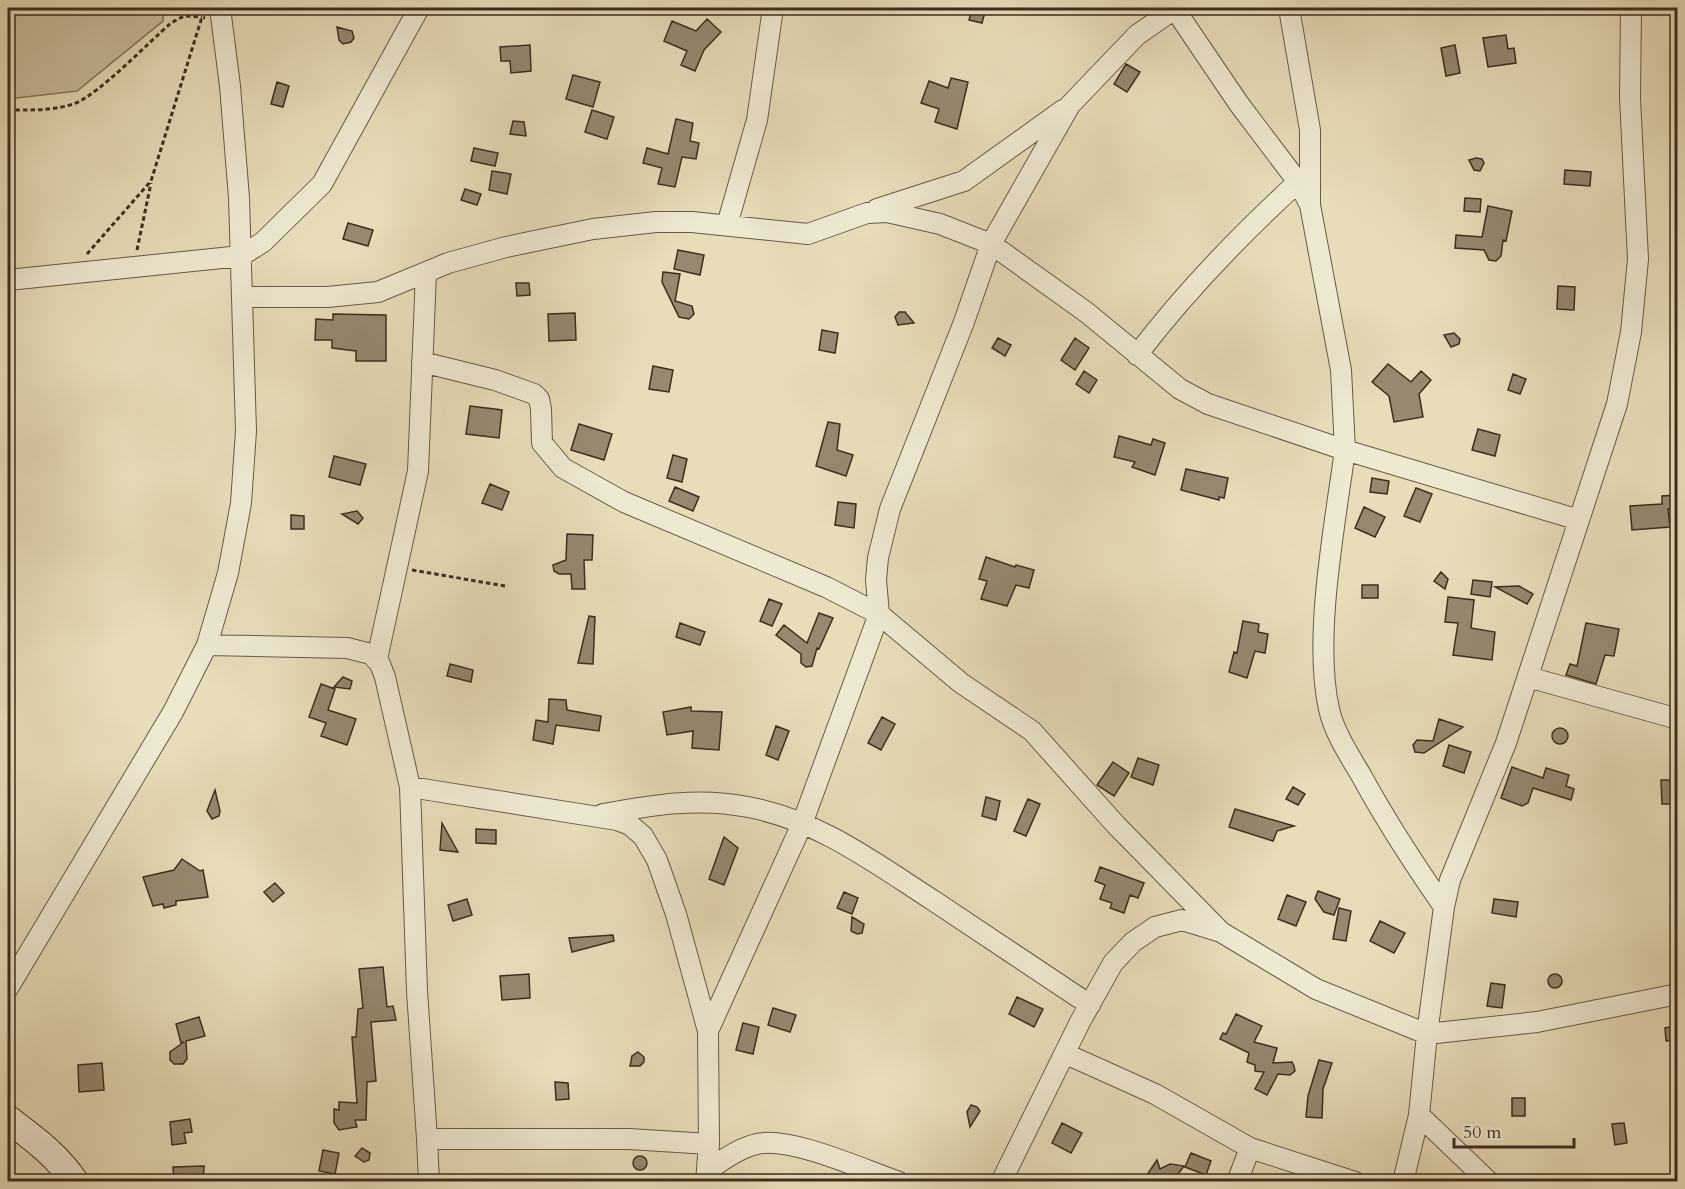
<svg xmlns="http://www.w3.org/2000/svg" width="1685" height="1189" font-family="Cardo,serif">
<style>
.green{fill:#cabf9f;stroke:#84765e;stroke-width:1.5}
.building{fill:#95896f;stroke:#3d2e1e;stroke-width:1.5}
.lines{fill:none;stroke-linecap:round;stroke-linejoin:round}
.street-casing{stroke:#685a45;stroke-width:22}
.secondary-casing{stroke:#3d2e1e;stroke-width:29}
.path{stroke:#3d2e1e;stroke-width:3;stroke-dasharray:4.5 3;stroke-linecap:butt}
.street{stroke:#efe9d2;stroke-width:20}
.secondary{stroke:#efe9d2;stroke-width:27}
</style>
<rect width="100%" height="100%" fill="#e7ddb9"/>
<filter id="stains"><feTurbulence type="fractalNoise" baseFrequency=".00333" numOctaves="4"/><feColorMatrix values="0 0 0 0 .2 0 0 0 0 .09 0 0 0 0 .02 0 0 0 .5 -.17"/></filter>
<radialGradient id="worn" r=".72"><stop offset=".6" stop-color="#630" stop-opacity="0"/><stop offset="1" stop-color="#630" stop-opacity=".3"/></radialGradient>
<path class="green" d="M8,8H164L163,21L77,91L8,99Z"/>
<path class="building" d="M972,8H986L982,23L969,20Z
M707,19L721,32L704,50L695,71L681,65L687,51L664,41L672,21L696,31Z
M337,27L352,31L354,38L351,42L343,44L339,40Z
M1506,35L1508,49L1514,48L1516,63L1488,67L1483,38Z
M530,45L531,71L511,73L510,61H501L500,47Z
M1455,45L1460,73L1446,76L1441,48Z
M1126,64L1140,72L1127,92L1114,84Z
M573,75L600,82L593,107L566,99Z
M951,78L968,82L957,129L935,122L939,109L921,103L929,81L948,88Z
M277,82L289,86L283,107L271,104Z
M592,110L614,117L607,139L585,132Z
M676,119L693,123L690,141L699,143L696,159L682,157L675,187L658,184L662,168L643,163L647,148L668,154Z
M513,121L524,122L526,136L510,134Z
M474,148L498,153L495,166L471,161Z
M1476,158L1482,159L1484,163L1480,171L1474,170L1469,160Z
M1565,170L1591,172L1590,186L1564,184Z
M492,171L511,174L507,194L489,190Z
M465,189L481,194L477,205L461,200Z
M1465,198L1481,199L1480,212L1464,211Z
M1488,206L1512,211L1506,241L1503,240L1501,256L1496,261L1489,260L1484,250L1455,248L1456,235L1482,237Z
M348,223L373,230L368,246L343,239Z
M678,250L704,255L700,275L674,269Z
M663,272L680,274L675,301L692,306L694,314L689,319L679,317L662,282Z
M516,283H529L530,295L517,296Z
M1558,286L1575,287L1574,310L1557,309Z
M899,312H905L914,323L898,325L895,317Z
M575,313L576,340L549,341L548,314Z
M333,314L386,315V361H356V351L332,348V340H315L316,319L333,320Z
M822,330L838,333L835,353L819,350Z
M1454,333L1460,339L1459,344L1451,347L1444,335Z
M998,338L1011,345L1005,356L992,348Z
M1075,338L1089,348L1075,370L1061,360Z
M1388,364L1411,382L1421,371L1431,380L1419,394L1423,417L1394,422L1389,396L1372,382Z
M653,366L673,370L669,392L649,389Z
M1084,371L1097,380L1089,393L1076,384Z
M1513,374L1526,379L1520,394L1508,390Z
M470,406L502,410L499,438L466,434Z
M828,422L840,424L837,450L853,455L846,476L816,466Z
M579,424L612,434L604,460L571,450Z
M1478,429L1500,435L1495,456L1472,450Z
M1119,436L1151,445L1153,439L1165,443L1155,475L1132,467L1135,462L1114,457Z
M673,455L687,459L682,482L667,478Z
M334,456L366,464L360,485L329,477Z
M1186,469L1228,478L1224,498L1219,497V500L1181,490Z
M1372,478L1389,481L1387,494L1370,492Z
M490,484L509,492L502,510L482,503Z
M675,487L699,497L693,511L669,501Z
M1416,488L1432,494L1420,522L1404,516Z
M1677,495V508L1668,509L1670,527L1632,530L1630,506L1662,504V496Z
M838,502L856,504L854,528L835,525Z
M1364,507L1385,517L1375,537L1355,528Z
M357,511L363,518L358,524L342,514Z
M291,515L304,516V529H291Z
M567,534L593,535L592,560H584L585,589H572L571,574H559L554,571L553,565L566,560Z
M986,557L1015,567L1016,565L1034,570L1029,588L1016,585L1007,606L981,599L987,581L979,579Z
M1441,572L1448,579L1445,589L1434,581Z
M1473,580L1492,582L1490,597L1471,594Z
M1362,585H1378V598H1362Z
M1519,586L1533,594L1527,604L1495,587Z
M1448,597L1474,600L1471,628L1495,632L1492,660L1453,655L1458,623L1445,622Z
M769,599L782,604L772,626L760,621Z
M819,613L833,618L819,649L817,648L812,666L806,667L801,663V654L776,635L784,625L807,643Z
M589,616L595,617L593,664L578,663Z
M1243,621L1259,624L1258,632L1268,634L1265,653L1255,651L1247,678L1229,672L1234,652L1237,653Z
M680,623L705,632L700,645L676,637Z
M1586,623L1619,629L1614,656L1605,655L1596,684L1566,675L1570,664L1577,666Z
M450,664L473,670L471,682L447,676Z
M343,677L352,681L350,689L334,687Z
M321,684L335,689L328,710L356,719L347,745L321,736L326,723L309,717Z
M549,699L566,700L567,710L601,716L599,731L556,725L553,744L533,740L536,720L548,722Z
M691,707V711L722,712L719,750L692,748L693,731L667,735L663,712Z
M882,717L895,724L881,750L868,743Z
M1439,719L1463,727L1424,753L1415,752L1413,745L1417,740L1433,741Z
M776,726L789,731L778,760L766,755Z
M1552 736a8 8 0 1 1 16 0a8 8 0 1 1-16 0Z
M1449,745L1471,752L1464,773L1443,766Z
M1138,758L1159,765L1153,785L1131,777Z
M1113,762L1129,773L1114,796L1097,785Z
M1512,767L1543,778L1546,768L1569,775L1566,786L1574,789L1571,800L1533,788L1528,803L1522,806L1501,798Z
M1661,780H1677V804H1662Z
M1293,787L1305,794L1298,805L1286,799Z
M215,790L220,811L219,816L212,819L207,811Z
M986,797L1000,801L996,820L982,816Z
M1028,799L1040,804L1026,836L1014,831Z
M1235,809L1294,826L1277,831L1273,841L1229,827Z
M442,823L458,852L440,850Z
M476,829L496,830V844L476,843Z
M724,837L738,848L724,885L709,879Z
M182,859L200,871L203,870L208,897L176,901V905L164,908L163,904L153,906L143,877L174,870Z
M1100,867L1144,883L1138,898L1130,895L1124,913L1110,908L1112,903L1100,899L1105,885L1095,881Z
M275,883L284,893L273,902L264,892Z
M1318,891L1340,899L1334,915L1324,912L1315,899Z
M844,892L858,898L852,914L837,908Z
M1287,895L1306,902L1296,926L1278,919Z
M467,899L472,915L453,921L448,905Z
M1494,899L1518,902L1516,917L1492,913Z
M1339,908L1351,911L1346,941L1333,939Z
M852,917L864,924L862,933L857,934L851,931Z
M1380,921L1405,933L1394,953L1370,941Z
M613,935L614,941L572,952L569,938Z
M383,967L387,1007L393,1006L396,1020L371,1022L376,1081L367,1082L366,1120H355L357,1127L339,1130L334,1123V1109L339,1110V1102L357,1103L352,1037H356L358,1009L363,1008L359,969Z
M1548 981a7 7 0 1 1 14 0a7 7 0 1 1-14 0Z
M529,974L530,998L502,1000L500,976Z
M1491,983L1505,985L1502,1008L1487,1006Z
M1017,997L1043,1009L1034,1027L1009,1014Z
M773,1008L796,1015L790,1032L768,1025Z
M1236,1014L1262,1026L1254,1042L1277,1048L1273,1063L1292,1062L1294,1066L1295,1071L1290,1075L1278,1074L1267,1095L1255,1089L1264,1072L1255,1071V1065L1247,1062L1249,1053L1220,1039L1223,1033L1226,1034Z
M199,1017L205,1036L186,1041L187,1059L183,1064H174L170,1060V1052L184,1042L181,1043L176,1024Z
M743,1023L759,1027L753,1054L736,1050Z
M1677,1026V1040L1666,1041L1665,1028Z
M638,1052L644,1057V1062L640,1066H630L632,1056Z
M1319,1060L1332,1063L1323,1089L1322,1118L1306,1117L1308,1096Z
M102,1063L104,1090L79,1092L78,1065Z
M555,1082L568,1083L569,1099L556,1100Z
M1512,1098H1525V1116H1512Z
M971,1105L977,1107L980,1111L970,1127L967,1112Z
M190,1119L192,1132L184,1133L186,1143L172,1145L170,1122Z
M1062,1123L1082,1133L1071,1153L1052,1143Z
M1624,1123L1627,1143L1615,1145L1612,1124Z
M362,1148L370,1153L369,1160L364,1162L355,1156Z
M323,1150L339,1153L335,1174L319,1171Z
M1191,1153L1211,1161L1206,1175L1185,1167Z
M633 1163a7 7 0 1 1 14 0a7 7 0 1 1-14 0Z
M1157,1160L1160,1169L1170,1164L1184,1166L1172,1182H1133L1147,1175Z
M204,1166L203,1180L174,1182L173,1167Z"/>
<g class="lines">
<g class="street-casing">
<path id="street" d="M1174,8L1239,104L1298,182L1310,205L1341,370L1345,450L1579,520
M1289,8L1310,130V203
M877,209L964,181L1063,110
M727,225L757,120L773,8
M8,280L241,256L263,242L322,184L419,8
M243,297H327L378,292L448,263L506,247L593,229L656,222H692L808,234L867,213L887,212L940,224L991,244L1070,105L1137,35L1176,8
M1137,355C1185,292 1239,236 1298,182
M422,362L495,380L534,394L539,399L541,409L542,443L563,468L624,502L826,587L879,614L961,683L1032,731L1116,825L1221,932
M207,645L347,648L371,654L380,664L385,677L410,787L617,820L630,825L643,836L657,860L676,914L708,1031L709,1144L706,1182
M377,659L418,471L426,273
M1528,677L1678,719
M410,787L417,991L427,1139H629L709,1144
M603,814C653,805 698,797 748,807C818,820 875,863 934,901C986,936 1038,970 1090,1005
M8,988L173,712L207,645L228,573L241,503L246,431L239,198L230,86L220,8
M708,1031L802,824L879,614L876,580L878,558L890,509L964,322L991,244L1086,312L1180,389L1208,404L1345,450C1335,524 1313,638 1329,709C1334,732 1349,755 1361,775C1386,821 1414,864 1444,907
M1066,1054L1155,1094L1250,1148L1355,1182
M1419,1115L1489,1182
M427,1139L429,1182
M708,1170C723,1160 739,1148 757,1144C790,1136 864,1170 899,1182
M1001,1182L1080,1022L1113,963L1133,942L1155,927L1182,920L1221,932L1316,989L1427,1034L1537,1022L1678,994
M1237,1182L1250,1148
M1403,1182L1419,1115L1427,1034L1444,907L1450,880L1506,743L1617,404L1631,332L1638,259L1630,98L1631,8"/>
</g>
<g class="secondary-casing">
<path id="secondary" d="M8,1119C33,1138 57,1155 75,1182"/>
</g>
<path class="path" d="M8,110C30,110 55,111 76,103C101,92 148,43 171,23L184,16L202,17
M137,250L151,183
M87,254L151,181L202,17L205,18
M412,570L505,586"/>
<use href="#street" class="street"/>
<use href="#secondary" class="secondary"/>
</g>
<rect width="1685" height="1189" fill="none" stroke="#e7ddb9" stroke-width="30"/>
<rect x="9" y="9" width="1667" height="1171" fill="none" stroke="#3d2e1e" stroke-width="3"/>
<rect x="15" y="15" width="1655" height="1159" fill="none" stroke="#3d2e1e" stroke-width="1.5"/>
<path d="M1454 1138v9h120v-9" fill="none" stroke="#3d2e1e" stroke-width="3"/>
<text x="1463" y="1138" font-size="18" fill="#3d2e1e" stroke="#efe9d2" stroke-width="4.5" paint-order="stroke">50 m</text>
<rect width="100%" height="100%" filter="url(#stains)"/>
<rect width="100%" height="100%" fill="url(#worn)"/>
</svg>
